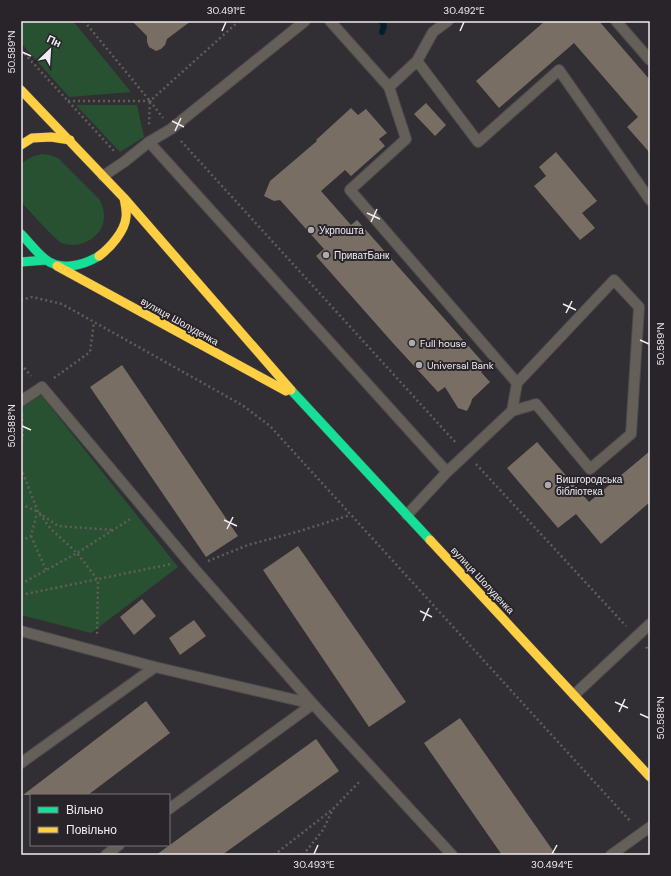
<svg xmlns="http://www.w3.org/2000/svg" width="671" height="876" font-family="'DM Sans',sans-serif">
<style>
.green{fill:#285132}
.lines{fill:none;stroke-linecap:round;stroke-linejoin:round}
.stream{stroke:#042026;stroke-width:6}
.building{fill:#796e63}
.lane-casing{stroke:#4c4a4d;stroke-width:12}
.fast-casing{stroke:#4c4a4d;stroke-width:10}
.slow-casing{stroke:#4c4a4d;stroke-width:10}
.path{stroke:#615e59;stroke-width:2.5;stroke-dasharray:2 3;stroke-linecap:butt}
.lane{stroke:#645f58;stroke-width:10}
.fast{stroke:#16e098;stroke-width:9}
.slow{stroke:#ffcf43;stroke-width:9}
.ticks{fill:none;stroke:#f0edf2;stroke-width:1.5}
.poi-dot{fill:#adaaaf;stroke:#28242a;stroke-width:1.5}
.labels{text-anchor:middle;stroke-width:4;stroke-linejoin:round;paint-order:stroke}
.poi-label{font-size:10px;fill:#f0edf2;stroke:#28242a;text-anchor:start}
.street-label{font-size:10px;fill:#f0edf2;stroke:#28242a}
.neatline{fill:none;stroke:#f0edf2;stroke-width:1.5}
.ticks-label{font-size:10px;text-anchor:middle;fill:#f0edf2}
</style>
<rect width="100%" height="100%" fill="#312f33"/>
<path class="green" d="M21,21H73L131,92L69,97L21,43Z
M76,105H137L144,137L120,152Z
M42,154L50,155L58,158L100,200C102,206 105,212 104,218C103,237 80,250 62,243C56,241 28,209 21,202V165C27,158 33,156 42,154Z
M41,395L178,567L91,633L21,615V408Z"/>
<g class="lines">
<path class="stream" d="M381,21L384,26L382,32"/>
</g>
<path class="building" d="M132,21H191L167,39L165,45L161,49L156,51L149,47L147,42V36Z
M545,21H599L650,80V153L627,127L638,117L574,43L499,108L476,81Z
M426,103L446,125L435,136L414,114Z
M351,108L358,115L366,109L387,133L379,139L385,146L351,176L345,170L321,191L351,225L357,220L487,367L481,372L490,382L472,399L471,403L467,411L458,408L445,387L438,392L392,342L316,256L324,249L280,200L274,201L264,196L270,181L317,141L316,140Z
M556,152L597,201L582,213L595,228L580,240L534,186L546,176L539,167Z
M122,365L238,536L206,557L90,387Z
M537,442L589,502L650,451V502L601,544L576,514L558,528L507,468Z
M298,546L406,702L369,727L263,570Z
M142,599L156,616L134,635L120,617Z
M194,620L206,636L180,655L169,638Z
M146,701L170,733L88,795H23Z
M460,718L556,855H502L424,743Z
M316,739L339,771L222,855H156Z"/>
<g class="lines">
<g class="lane-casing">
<path id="lane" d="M330,21L389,87L417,61
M448,21L433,32L417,61L478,142L559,70L650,200
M616,21L650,60
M389,87L406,139L350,190L517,383L512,411
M149,142L447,472
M103,176L124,162L149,142L171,129L305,21
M21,401L42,387L193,567L313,704L452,855
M407,515L447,472L512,411L536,404L590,469L631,434L639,307L614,280L517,383
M21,631L155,667L313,704L169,809
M574,695L650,624
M21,763L155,667
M106,855L119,845
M611,855L650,827"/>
</g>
<g class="fast-casing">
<path id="fast" d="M21,234C29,242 36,252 45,259C61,272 84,265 99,256
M21,262L46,260
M291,390L430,540"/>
</g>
<g class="slow-casing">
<path id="slow" d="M21,90L124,198C125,204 127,211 126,217C125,231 110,248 99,256
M21,145L32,138L51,137L70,140
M124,198L291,390
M57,266L286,391
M430,540L650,777"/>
</g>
<path class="path" d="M84,21L150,101L149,125
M21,50L115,152
M68,101H150L239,21
M150,101L163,118
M181,141L456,443
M21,300L32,297L62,304L242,405L270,426L631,822
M21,364L31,376
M54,378L90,352L94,322
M21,446L23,435L22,414
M476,464L626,626
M21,468L38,512L51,529L77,553L98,580L97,637
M21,504L38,512L58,526L112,530
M31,536L46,570
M21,541L31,536L37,513
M208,561L248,545L300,531L350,515
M21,584L77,553L132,518
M21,595L171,564
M646,647L650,652
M274,855L333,809L361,780
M303,855L323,830L333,809"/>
<use href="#lane" class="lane"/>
<use href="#fast" class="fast"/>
<use href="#slow" class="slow"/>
</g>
<path class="ticks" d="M222,31L226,22M460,31L464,22M22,52L31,56M172,121L184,127M175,131L181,118M367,213L380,219M371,222L377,209M563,304L576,310M566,313L572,301M640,340L649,344M22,426L31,430M224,520L237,526M227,529L233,517M420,611L432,617M423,621L429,608M615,702L628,708M619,712L625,699M640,714L649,718M314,854L318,845M552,854L557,845"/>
<g class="poi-dot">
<circle cx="311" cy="230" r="4"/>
<circle cx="326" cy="255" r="4"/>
<circle cx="412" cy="343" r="4"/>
<circle cx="419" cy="365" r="4"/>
<circle cx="548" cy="485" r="4"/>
</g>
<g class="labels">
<g class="poi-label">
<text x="319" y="234">Укрпошта</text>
<text x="334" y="259">ПриватБанк</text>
<text x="420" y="347">Full house</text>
<text x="427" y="369">Universal Bank</text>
<text x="556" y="483">Вишгородська<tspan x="556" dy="12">бібліотека</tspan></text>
</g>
<g class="street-label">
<text transform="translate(180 321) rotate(29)" y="4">вулиця Шолуденка</text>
<text transform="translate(483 580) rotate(47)" y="4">вулиця Шолуденка</text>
</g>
</g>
<rect width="671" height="876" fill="none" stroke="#28242a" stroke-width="44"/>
<rect x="30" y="794" width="140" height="52" fill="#28242a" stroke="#78747a"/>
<rect x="38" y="807" width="20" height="6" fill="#16e098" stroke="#78747a"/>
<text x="66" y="814" font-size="12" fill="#f0edf2">Вільно</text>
<rect x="38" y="827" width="20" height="6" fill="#ffcf43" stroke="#78747a"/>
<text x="66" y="834" font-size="12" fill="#f0edf2">Повільно</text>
<g transform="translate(50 50) rotate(25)" stroke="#28242a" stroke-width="3" paint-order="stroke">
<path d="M0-3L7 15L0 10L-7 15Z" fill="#f0edf2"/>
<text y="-6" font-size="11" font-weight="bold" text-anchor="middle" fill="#f0edf2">Пн</text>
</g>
<rect x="22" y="22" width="627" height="832" class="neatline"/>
<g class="ticks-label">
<text x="226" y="14">30.491°E</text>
<text x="464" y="14">30.492°E</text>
<text transform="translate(11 52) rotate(-90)" y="4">50.589°N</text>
<text transform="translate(660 344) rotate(-90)" y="4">50.589°N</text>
<text transform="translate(11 426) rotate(-90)" y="4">50.588°N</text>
<text transform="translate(660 718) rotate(-90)" y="4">50.588°N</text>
<text x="314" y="868">30.493°E</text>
<text x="552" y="868">30.494°E</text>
</g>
</svg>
